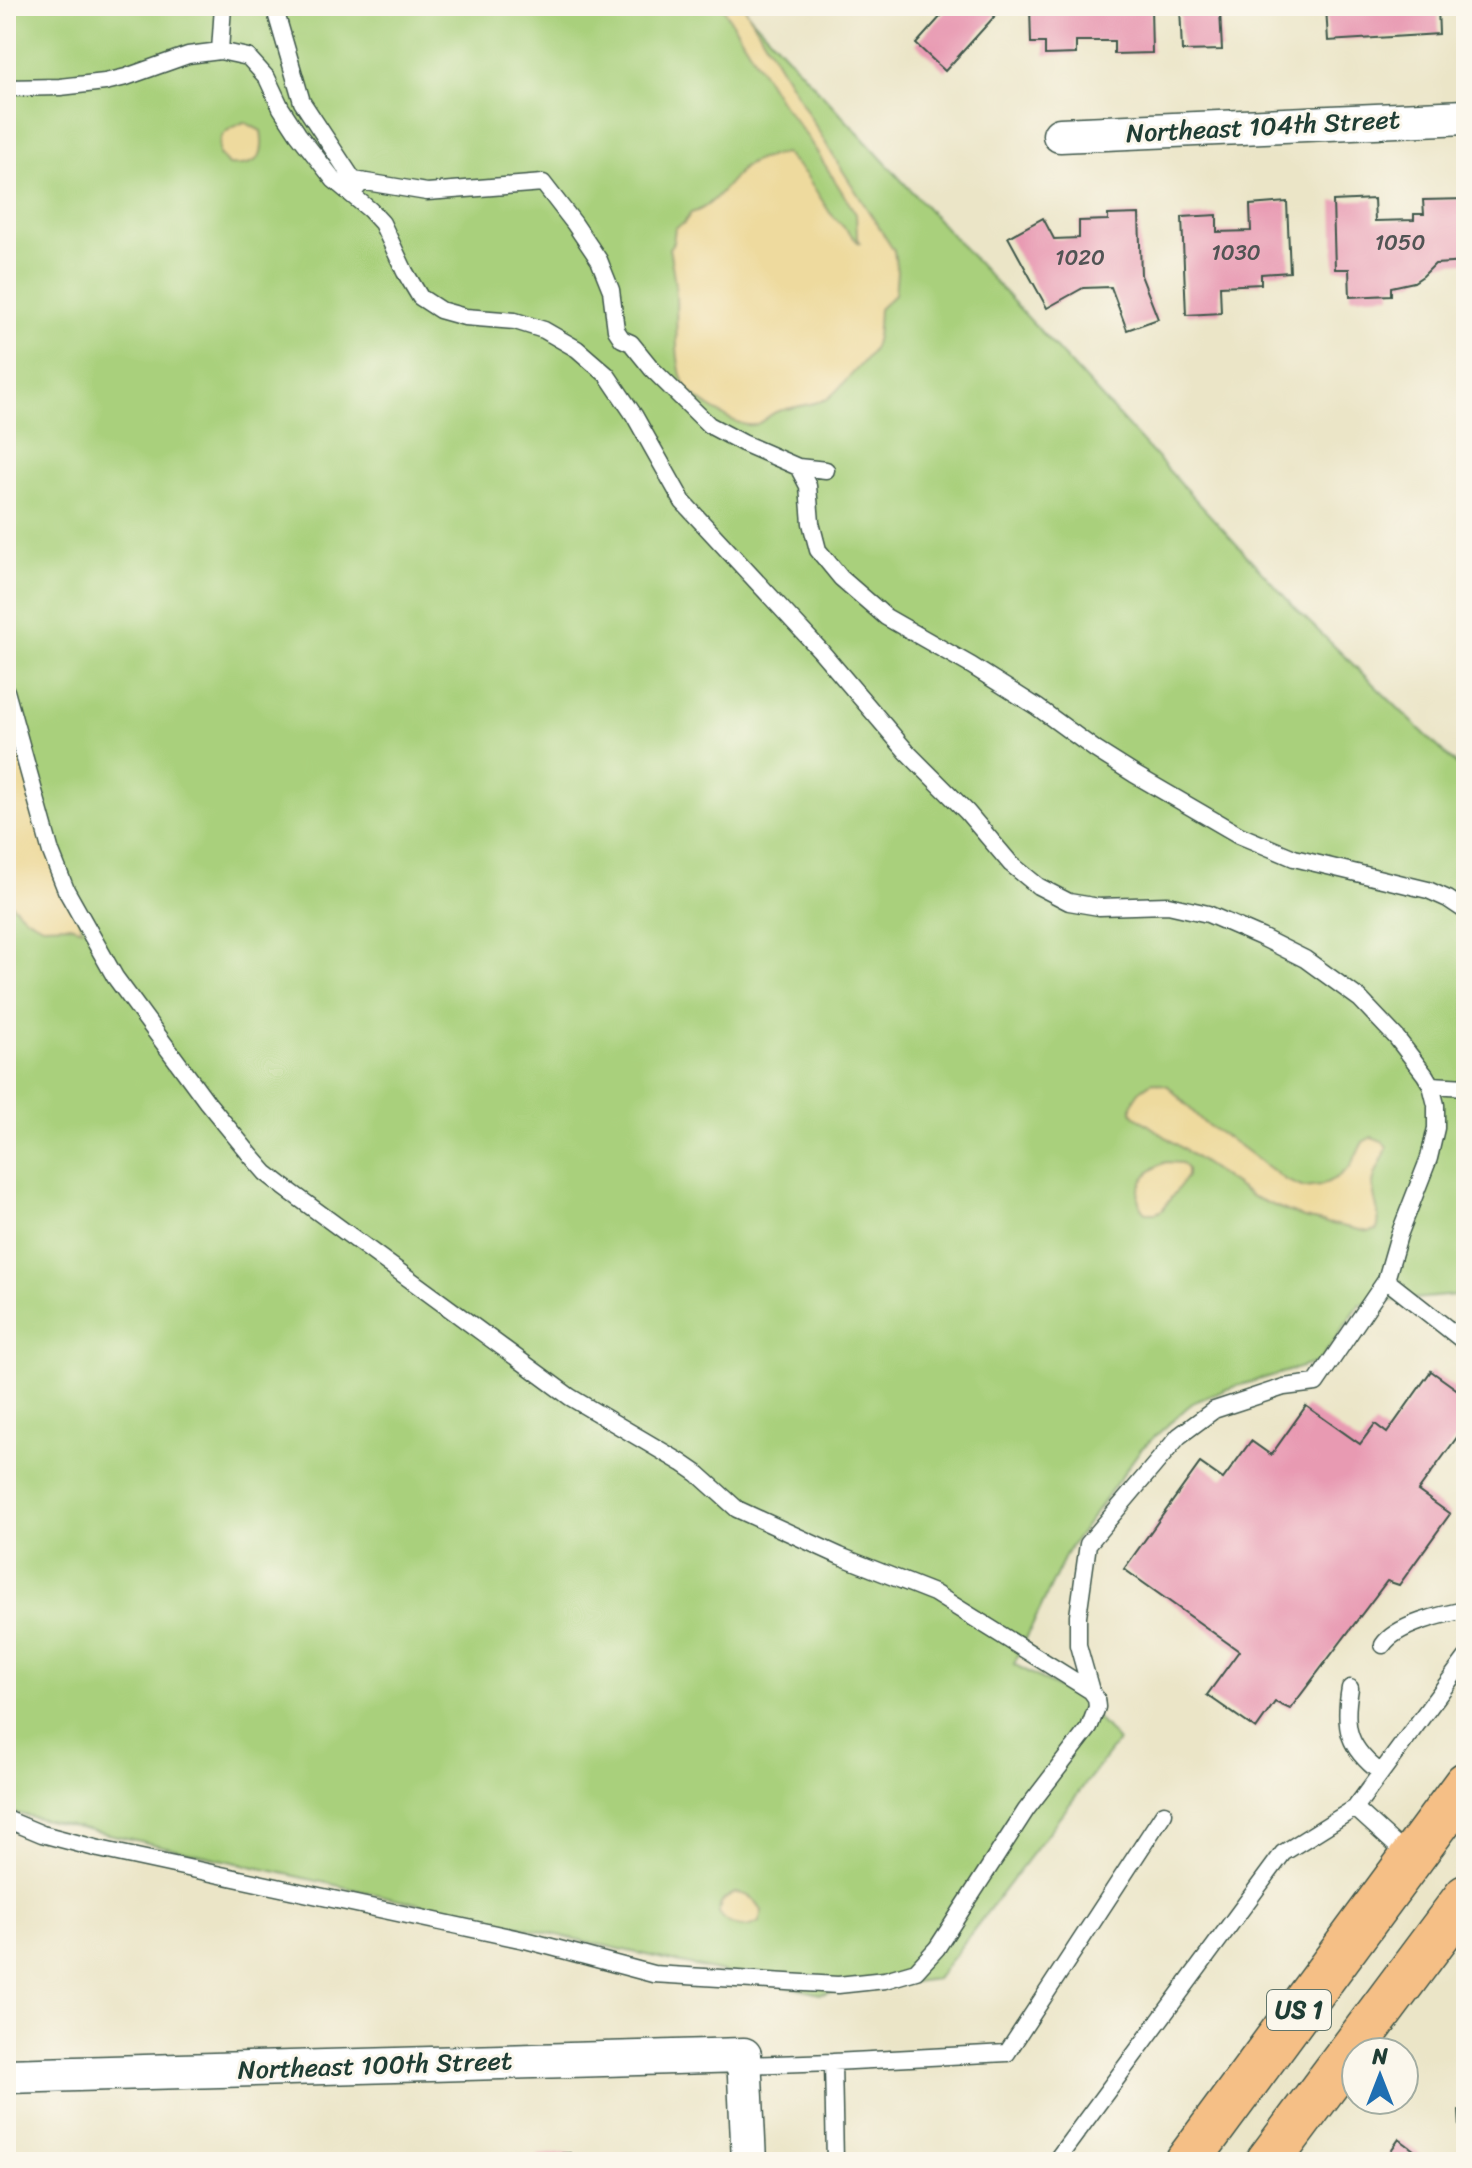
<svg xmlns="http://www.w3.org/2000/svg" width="1472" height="2168" font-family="Sriracha,sans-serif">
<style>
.green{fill:#a9d07b;stroke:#648658;stroke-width:2}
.sand{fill:#eeda9e;stroke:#868c69;stroke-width:2}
.building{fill:#e89ab2}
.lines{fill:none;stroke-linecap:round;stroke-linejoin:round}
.service-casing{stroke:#3e564a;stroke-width:19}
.minor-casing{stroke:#3e564a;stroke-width:37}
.primary-casing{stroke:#3e564a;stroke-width:47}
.service{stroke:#fff;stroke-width:16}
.minor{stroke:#fff;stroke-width:34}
.primary{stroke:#f5bf86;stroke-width:44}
.labels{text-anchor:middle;stroke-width:6;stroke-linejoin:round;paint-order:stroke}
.number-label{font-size:22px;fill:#515454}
.shield{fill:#fbf7ec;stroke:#61756b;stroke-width:2}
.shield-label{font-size:24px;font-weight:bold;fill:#1f3d34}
.street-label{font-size:26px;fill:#1f3d34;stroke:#fbf7ec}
</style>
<rect width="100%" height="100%" fill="#fbf7ec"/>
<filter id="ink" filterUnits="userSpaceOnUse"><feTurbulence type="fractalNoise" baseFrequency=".0125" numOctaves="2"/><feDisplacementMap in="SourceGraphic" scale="16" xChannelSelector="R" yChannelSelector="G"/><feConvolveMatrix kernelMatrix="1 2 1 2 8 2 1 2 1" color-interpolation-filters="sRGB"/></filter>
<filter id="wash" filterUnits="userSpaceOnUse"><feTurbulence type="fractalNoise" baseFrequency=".006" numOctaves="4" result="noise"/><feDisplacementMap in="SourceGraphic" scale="32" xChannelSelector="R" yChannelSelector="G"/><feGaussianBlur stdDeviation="1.8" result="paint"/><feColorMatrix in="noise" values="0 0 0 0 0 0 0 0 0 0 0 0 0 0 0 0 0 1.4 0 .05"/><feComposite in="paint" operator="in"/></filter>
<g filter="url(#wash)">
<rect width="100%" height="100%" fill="#ebe5c7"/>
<path class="green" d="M6,6H741L1299,612L1466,774V1294L1360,1304L1319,1362L1227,1389L1192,1403L1141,1449L1067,1552L1014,1664L1082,1701L1118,1741L936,1979L820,1994L6,1811Z"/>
<path class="sand" d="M722,6H744L834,157L894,251L897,272L895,294L879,309C878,321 879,339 872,351C868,357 833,396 827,399C812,405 795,406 779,411C769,413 763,424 753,425C738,428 694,399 686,387C674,369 677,319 676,296C675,280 672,264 669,248L673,243L675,228L684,223L691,213C711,208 725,187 739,172C749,160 770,156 785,153L806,175L830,213L860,244L857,234L856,214L808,138L780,101Z
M244,122L261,131C266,159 256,167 228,165L219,154C218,131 227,131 244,122Z
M6,705L82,929L70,925L42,926L24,916L6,899Z
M1153,1082L1168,1086L1204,1123L1237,1144L1285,1180L1304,1188L1320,1186L1338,1177L1350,1167L1363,1142L1372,1137L1382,1141L1387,1148C1383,1161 1374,1170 1373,1185C1373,1200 1382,1216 1377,1230L1369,1232L1304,1218L1253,1197L1134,1115L1132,1112C1131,1099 1141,1087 1153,1082Z
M1166,1162L1182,1163L1187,1169V1176L1162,1210L1156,1213H1146C1128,1195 1145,1169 1166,1162Z
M735,1893C748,1894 757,1899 762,1911L759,1922C744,1931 729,1927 719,1913C719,1902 725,1898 735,1893Z"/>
<g id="blocks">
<path class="building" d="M950,6H1004L945,71L916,44Z
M1030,6H1151L1152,53L1114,54V41H1076V54L1045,55V43H1031Z
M1180,6H1252V9L1220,10L1222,50L1182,51Z
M1262,6H1294V13L1262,15Z
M1326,6H1438L1439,34L1328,41Z
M1374,199L1375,221L1414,220V214H1424L1423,200L1466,199V262L1435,264L1423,276L1414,282L1391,287V295L1350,297L1349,269H1335L1333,201Z
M1287,202L1290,272L1261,274V284L1220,286L1221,313L1186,315L1182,217L1217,215V232L1251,231L1250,205Z
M1139,214L1141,275L1158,319L1127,330L1111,287L1083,288L1047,308L1008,237L1043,218L1054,239L1079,238V221L1108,220V215Z
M1431,1371L1466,1396V1425L1418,1491L1450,1514L1399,1585L1387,1581L1290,1709L1275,1702L1256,1729L1207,1695L1239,1651L1124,1569L1200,1463L1223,1479L1251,1441L1271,1455L1306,1406L1360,1444L1375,1424L1387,1433Z
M1466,2110V2159H1462L1459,2111Z
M1399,2139L1430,2162H1383Z
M570,2153L571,2162H538V2155Z"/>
</g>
</g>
<g filter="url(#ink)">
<use href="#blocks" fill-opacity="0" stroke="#3e564a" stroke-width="2"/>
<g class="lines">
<g class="service-casing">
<path id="service" d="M274,6L302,102L358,187
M220,51L223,6
M6,88L60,87L105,82L126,77L188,55L220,51L248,57L267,78L281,108L298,134L334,180L370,210L382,223L405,272L420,297L440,310L465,317L515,321L544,330L577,349L607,375L634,415L683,502L820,650L907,752L967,812L1011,864L1038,886L1069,902L1099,907L1168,905L1208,914L1261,937L1305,959L1360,999L1396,1037L1425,1075L1431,1085L1436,1105V1128L1429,1158L1399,1235L1386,1280L1316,1383L1284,1387L1214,1410L1179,1436L1088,1544L1078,1616V1645L1091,1691L1096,1698L1097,1707L1089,1728L1026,1810L937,1948L916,1971L885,1980L838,1985L653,1974L529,1941L99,1849L42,1834L6,1819
M354,180L427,192L543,183L574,223L599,260L611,290L616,330L622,339L631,343L652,369L709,425L743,443L798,467L826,470
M798,467L808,486L811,523L818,550L841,578L886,617L972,666L1037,707L1096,750L1134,774L1239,835L1294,858L1428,890L1448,899L1466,911
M6,691L51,852L66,890L115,977L207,1102L252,1157L266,1173L284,1187L570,1397L682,1463L698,1474L737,1509L840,1556L934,1593L1091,1691
M1431,1085L1466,1087
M1386,1280L1466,1343
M1383,1645C1396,1625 1443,1614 1466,1610
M1350,1688C1343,1728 1348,1748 1381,1773
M1355,1808L1410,1858
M744,2065L833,2062
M835,2162L833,2062L1007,2053L1164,1813
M1055,2162L1283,1853L1355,1808L1466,1658"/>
</g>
<g class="minor-casing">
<path id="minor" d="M1060,135L1466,117
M6,2076L744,2055L749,2162"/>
</g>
<g class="primary-casing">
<path id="primary" d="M1187,2162L1466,1784
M1268,2162L1466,1897"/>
</g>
<use href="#service" class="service"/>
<use href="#minor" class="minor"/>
<use href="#primary" class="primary"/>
</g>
</g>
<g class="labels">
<g class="number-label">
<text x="1400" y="250">1050</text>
<text x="1236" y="260">1030</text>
<text x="1080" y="265">1020</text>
</g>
<rect class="shield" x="1267" y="1990" width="64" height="40" rx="6"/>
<g class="shield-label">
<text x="1299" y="2018">US 1</text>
</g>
<g class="street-label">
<text transform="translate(1263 126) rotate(-3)" y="9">Northeast 104th Street</text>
<text transform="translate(375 2065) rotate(-2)" y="9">Northeast 100th Street</text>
</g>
</g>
<rect width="1472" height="2168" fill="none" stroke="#fbf7ec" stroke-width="32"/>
<g transform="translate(1380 2076)"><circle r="38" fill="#fbf7ec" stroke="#a3ada2" stroke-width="2"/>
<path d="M0-6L14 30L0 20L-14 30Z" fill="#1f6fb2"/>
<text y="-12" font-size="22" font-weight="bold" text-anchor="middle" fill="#1f3d34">N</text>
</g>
</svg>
